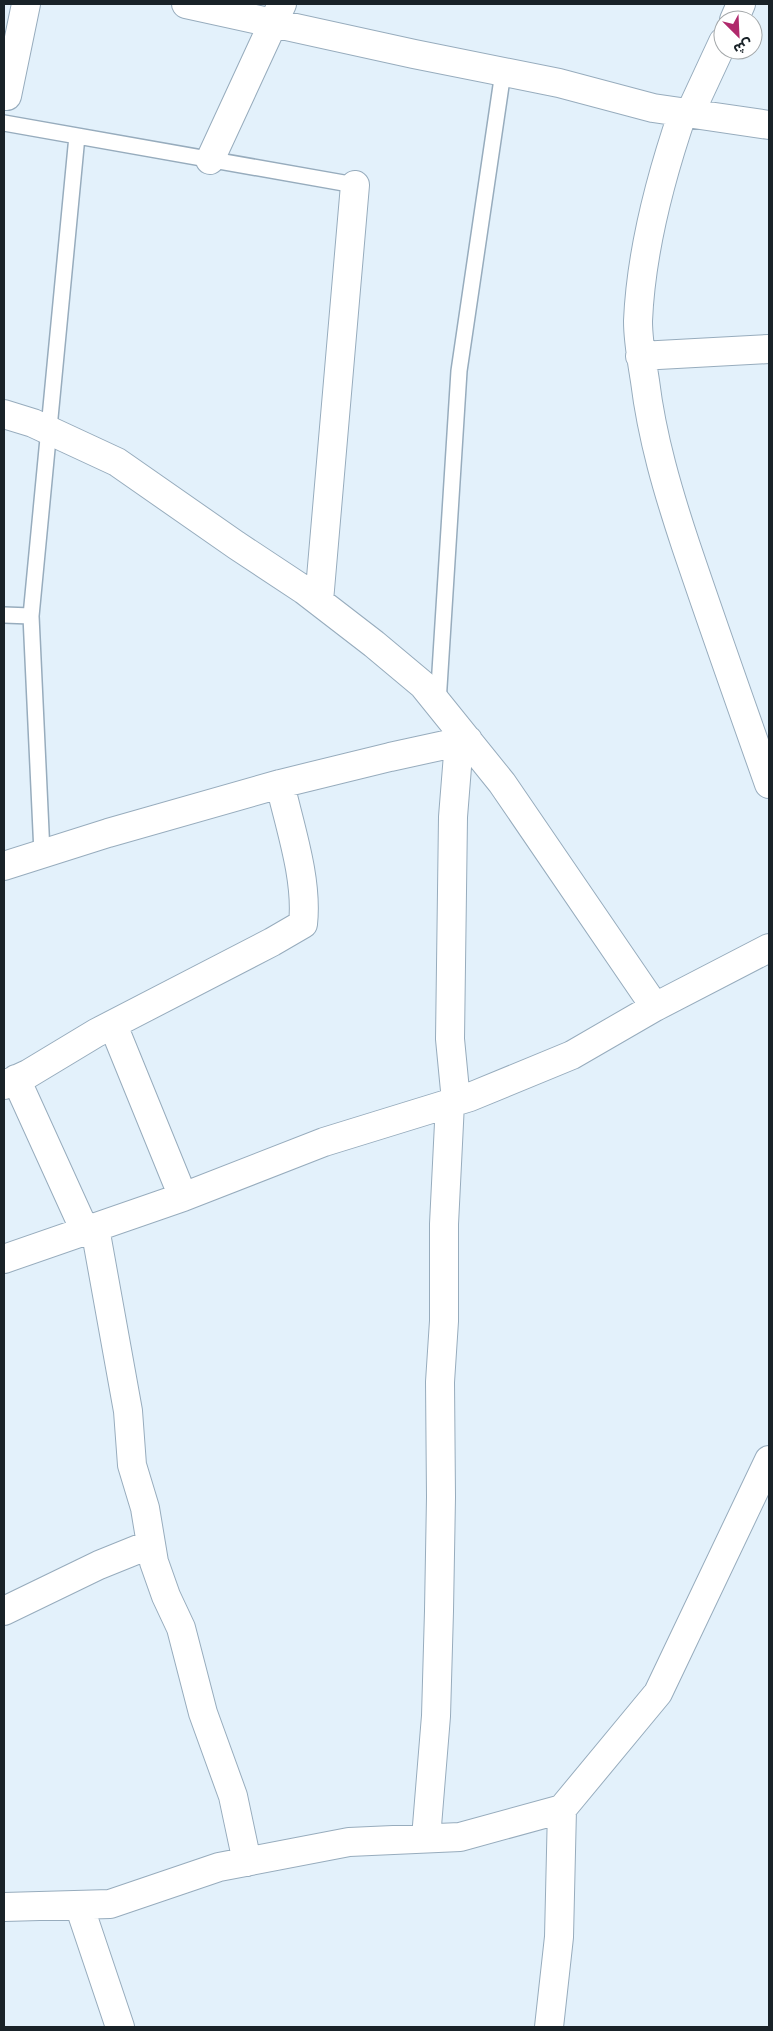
<svg xmlns="http://www.w3.org/2000/svg" width="773" height="2031" font-family="Inter,'Noto Sans Arabic',sans-serif">
<style>
.lines{fill:none;stroke-linecap:round;stroke-linejoin:round}
.lane-casing{stroke:#97acbd;stroke-width:18}
.street-casing{stroke:#97acbd;stroke-width:30}
.lane{stroke:#fff;stroke-width:15}
.street{stroke:#fff;stroke-width:28}
</style>
<rect width="100%" height="100%" fill="#e3f1fb"/>
<g class="lines">
<g class="lane-casing">
<path id="lane" d="M4,123L355,185
M4,615L31,616
M438,703L459,371L503,72
M42,853L31,616L77,136"/>
</g>
<g class="street-casing">
<path id="street" d="M186,4L414,54L559,83L653,108L769,125
M734,20L741,4
M4,96H7L26,4
M683,112C660,179 641,250 638,321C638,342 642,361 645,381C652,438 668,492 686,546C713,626 741,705 769,784
M690,113L723,42
M210,160L282,4
M640,356L769,349
M4,414L33,423L117,462L236,545L304,590L374,644L423,685L502,783L655,1007
M319,601L355,185
M4,866L108,833L280,784L390,757L468,740
M113,1025L183,1197
M16,1079L85,1231
M4,1085L28,1074L96,1033L272,942L303,924C308,880 290,827 280,784
M456,1101L450,1039L453,817L459,742
M95,1228L128,1411L132,1465L145,1508L154,1562L166,1596L181,1628L203,1713L233,1796L247,1862
M4,1259L183,1197L324,1142L470,1097L572,1055L655,1007L769,948
M4,1611L99,1565L151,1544
M426,1838L436,1716L439,1611L441,1497L440,1382L444,1321V1224L450,1103
M79,1905L120,2027
M4,1907L110,1904L219,1867L349,1842L460,1837L562,1809
M549,2027L559,1937L562,1809L658,1693L769,1460"/>
</g>
<use href="#lane" class="lane"/>
<use href="#street" class="street"/>
</g>
<rect width="773" height="2031" fill="none" stroke="#192228" stroke-width="10"/>
<g transform="translate(738 35) rotate(156)"><circle r="24" fill="#ffffff" stroke="#a3a7a9"/>
<path d="M0-4L9 19L0 12L-9 19Z" fill="#b0296c"/>
<text y="-8" font-size="14" font-weight="bold" text-anchor="middle" fill="#192228">ش</text>
</g>
</svg>
